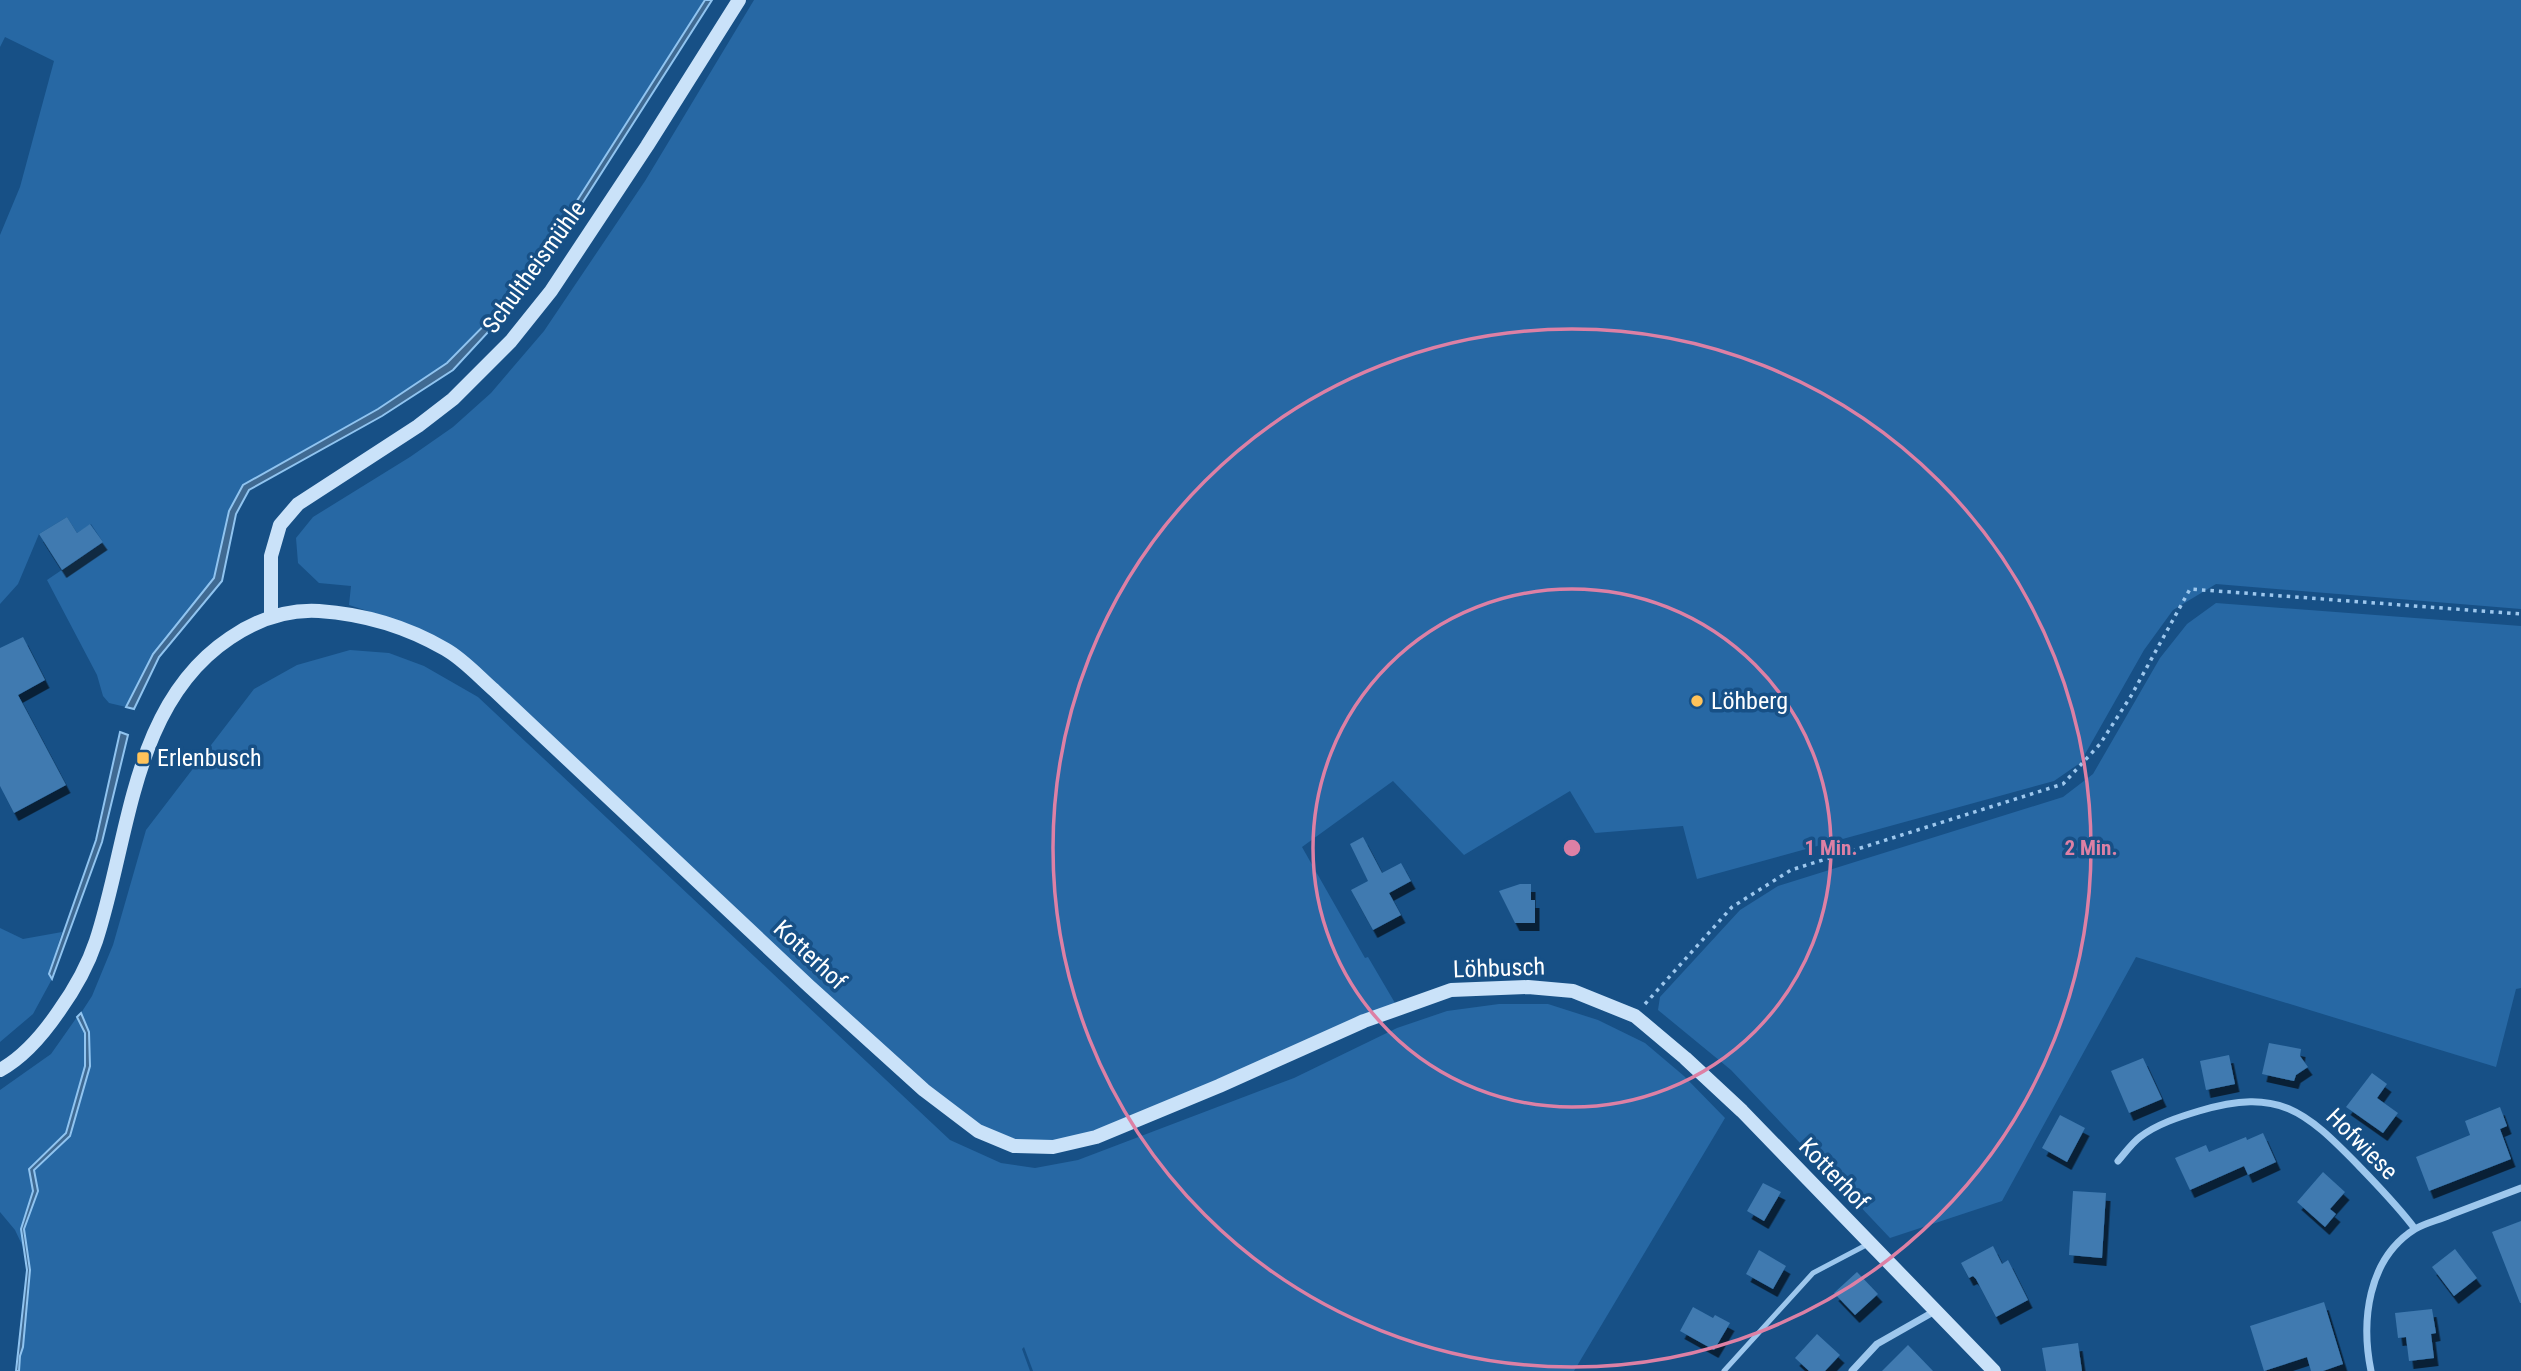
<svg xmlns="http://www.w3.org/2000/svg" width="2521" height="1371" font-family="'Roboto Condensed',sans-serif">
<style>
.green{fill:#2768a4}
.water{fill:#406a92;stroke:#90c4f0;stroke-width:2}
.building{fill:#3f7ab0;filter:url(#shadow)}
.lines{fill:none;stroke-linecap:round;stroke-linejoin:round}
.path{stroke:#9dc7ed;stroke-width:3.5;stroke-dasharray:3.5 5;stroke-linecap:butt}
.lane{stroke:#9dc7ed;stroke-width:5}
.street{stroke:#9dc7ed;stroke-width:7}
.secondary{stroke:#cae2f9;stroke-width:14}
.ring{fill:none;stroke:#dd80a5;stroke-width:3.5}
.poi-dot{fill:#ffc35a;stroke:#175086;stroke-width:2.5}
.labels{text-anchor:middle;stroke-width:7;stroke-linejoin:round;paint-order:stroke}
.street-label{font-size:24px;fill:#fff;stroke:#175086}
.poi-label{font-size:24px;fill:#fff;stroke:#175086;text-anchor:start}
.centre{fill:#dd80a5;stroke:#175086;stroke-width:3.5}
.ring-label{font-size:21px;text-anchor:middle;font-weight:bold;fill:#dd80a5;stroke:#175086;stroke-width:7;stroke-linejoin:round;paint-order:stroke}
</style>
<defs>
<filter id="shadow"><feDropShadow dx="4.5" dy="8" stdDeviation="0" flood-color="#0009"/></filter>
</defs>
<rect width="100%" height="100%" fill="#175086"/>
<path class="green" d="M0,0H705L522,287L447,363L378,409L243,485L229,511L214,578L153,654L126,707L109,703L103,696L97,675L47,580L103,542L91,524L77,533L67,517L39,534L18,584L0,604V235L20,187L54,61L5,37L0,47Z
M754,0H2521V609L2216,584L2173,610L2144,650L2080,763L2054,781L1697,879L1683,826L1595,833L1570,791L1464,855L1393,781L1302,847L1365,958L1368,957L1395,1003C1324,1035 1254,1068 1182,1097C1134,1117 1068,1153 1015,1142C981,1135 952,1106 926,1086L448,645L408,624L349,605L351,586L319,583L298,563L296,538L313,517L410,457L453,427L491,393L544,331L645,181Z
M2216,603L2521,626V988L2516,989L2496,1067L2136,957L2002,1201L1890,1238L1731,1070L1658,1010L1660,997L1740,910L1778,886L2063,797L2093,774L2160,658L2187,624Z
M350,650L389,653L424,666L478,697L950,1140L1001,1163L1035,1168L1078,1160L1294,1078L1397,1028L1447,1011L1499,1004H1548L1598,1020L1645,1043L1684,1076L1725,1118L1574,1371H1033L1024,1347L1022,1349L1030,1371H19L30,1270L24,1229L38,1191L34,1170L70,1136L90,1066L89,1032L81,1013L92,996L113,945L146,830L254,689L297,665Z
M0,928L23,939L62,932L49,974L52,979L33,1014L0,1042Z
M77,1017L85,1033V1066L66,1133L29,1169L33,1191L21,1228L24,1249L15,1230L0,1212V1090L51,1054Z"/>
<path class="water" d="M705,0H712L526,291L453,370L382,416L249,490L236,514L222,581L159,657L134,709L126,707L153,654L214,578L229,511L243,485L378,409L447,363L522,287Z
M120,732L128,735L102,842L52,979L49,974L96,840Z
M81,1013L89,1032L90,1066L70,1136L34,1170L38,1191L24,1229L30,1270L23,1347L20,1356L19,1371H16L27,1270L21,1229L33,1191L29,1169L66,1133L85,1066V1033L77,1017Z"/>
<path class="building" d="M67,517L77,533L90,524L103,542L62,570L39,534Z
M23,637L45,680L18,695L66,785L14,813L0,786V648Z
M1363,837L1382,873L1401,863L1411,881L1389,893L1401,915L1373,930L1351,890L1368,881L1350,844Z
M1520,884H1531V900H1535V923H1515L1499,891Z
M2269,1043L2301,1049L2300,1056L2308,1067L2296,1075L2294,1081L2262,1074Z
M2229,1055L2235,1084L2206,1090L2200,1061Z
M2143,1058L2162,1099L2129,1113L2111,1071Z
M2372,1073L2387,1084L2377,1098L2398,1113L2383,1133L2346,1107Z
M2500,1107L2507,1126L2500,1129L2511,1159L2429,1191L2416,1157L2470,1135L2465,1121Z
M2060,1115L2085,1128L2067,1162L2042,1148Z
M2263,1133L2276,1162L2248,1175L2244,1166L2190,1190L2175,1158L2206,1145L2209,1152L2246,1137L2247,1140Z
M2323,1172L2345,1192L2330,1209L2336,1214L2325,1227L2297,1202Z
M1763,1183L1781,1192L1764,1221L1747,1211Z
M2073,1191L2106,1193L2102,1258L2069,1255Z
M2521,1221V1303H2520L2492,1232Z
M1993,1246L2002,1264L2008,1260L2028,1300L1996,1317L1976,1279L1973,1276L1969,1278L1961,1263Z
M2455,1249L2477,1278L2454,1296L2432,1267Z
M1759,1250L1786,1266L1773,1289L1746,1274Z
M1857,1272L1878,1294L1855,1315L1834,1293Z
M2324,1302L2343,1364L2323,1371H2311L2307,1357L2264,1371L2250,1326Z
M1693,1307L1713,1318L1715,1315L1730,1323L1714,1350L1680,1331Z
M2432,1309L2436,1333L2431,1334L2434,1358L2409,1361L2406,1337L2398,1338L2395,1313Z
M1817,1334L1840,1355L1825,1371H1809L1795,1358Z
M2078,1343L2082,1371H2046L2042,1348Z
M1908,1345L1933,1371H1882Z"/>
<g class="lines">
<path class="path" d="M1645,1004L1732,907L1791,870L2063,784L2100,744L2131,696L2190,589L2521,614"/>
<path class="lane" d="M1724,1371L1813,1273L1870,1243"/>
<path class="street" d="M2118,1161C2125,1153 2132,1143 2140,1137C2157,1124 2179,1117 2199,1111C2279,1087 2305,1111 2358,1165C2378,1186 2398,1206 2415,1229
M1852,1371L1877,1344L1935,1311
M2371,1371C2361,1322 2367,1259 2415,1229C2425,1223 2439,1220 2450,1215C2474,1206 2497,1197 2521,1188"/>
<path class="secondary" d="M271,616V556L280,525L298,504L418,426L453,399L511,341L551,291L647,146L739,0
M0,1070C24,1057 44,1033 59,1011C74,990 88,965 96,941C130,838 131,704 230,638C258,619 286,609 319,611C363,614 407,627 445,649C463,659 478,676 494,690L809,986L924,1090L978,1131L1014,1146L1053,1147L1096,1137L1219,1086L1364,1021L1451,990L1528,987L1573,991L1635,1016L1685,1058L1742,1111L1994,1371"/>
</g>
<g class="ring">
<circle cx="1572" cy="848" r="259"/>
<circle cx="1572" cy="848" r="519"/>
</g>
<g class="poi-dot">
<circle cx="1697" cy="701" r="7"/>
<rect x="136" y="751" width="14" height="14" rx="3.5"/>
</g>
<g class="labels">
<g class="street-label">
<text transform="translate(534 267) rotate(-54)" y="8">Schultheismühle</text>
<text transform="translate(810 955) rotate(43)" y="8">Kotterhof</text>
<text transform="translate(1499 968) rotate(-2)" y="8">Löhbusch</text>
<text transform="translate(2362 1144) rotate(45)" y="8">Hofwiese</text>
<text transform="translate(1834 1174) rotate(46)" y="8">Kotterhof</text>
</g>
<g class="poi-label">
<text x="1711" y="709">Löhberg</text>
<text x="157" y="766">Erlenbusch</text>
</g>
</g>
<circle cx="1572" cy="848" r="10" class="centre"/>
<g class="ring-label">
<text x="1831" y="855">1 Min.</text>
<text x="2091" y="855">2 Min.</text>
</g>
</svg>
